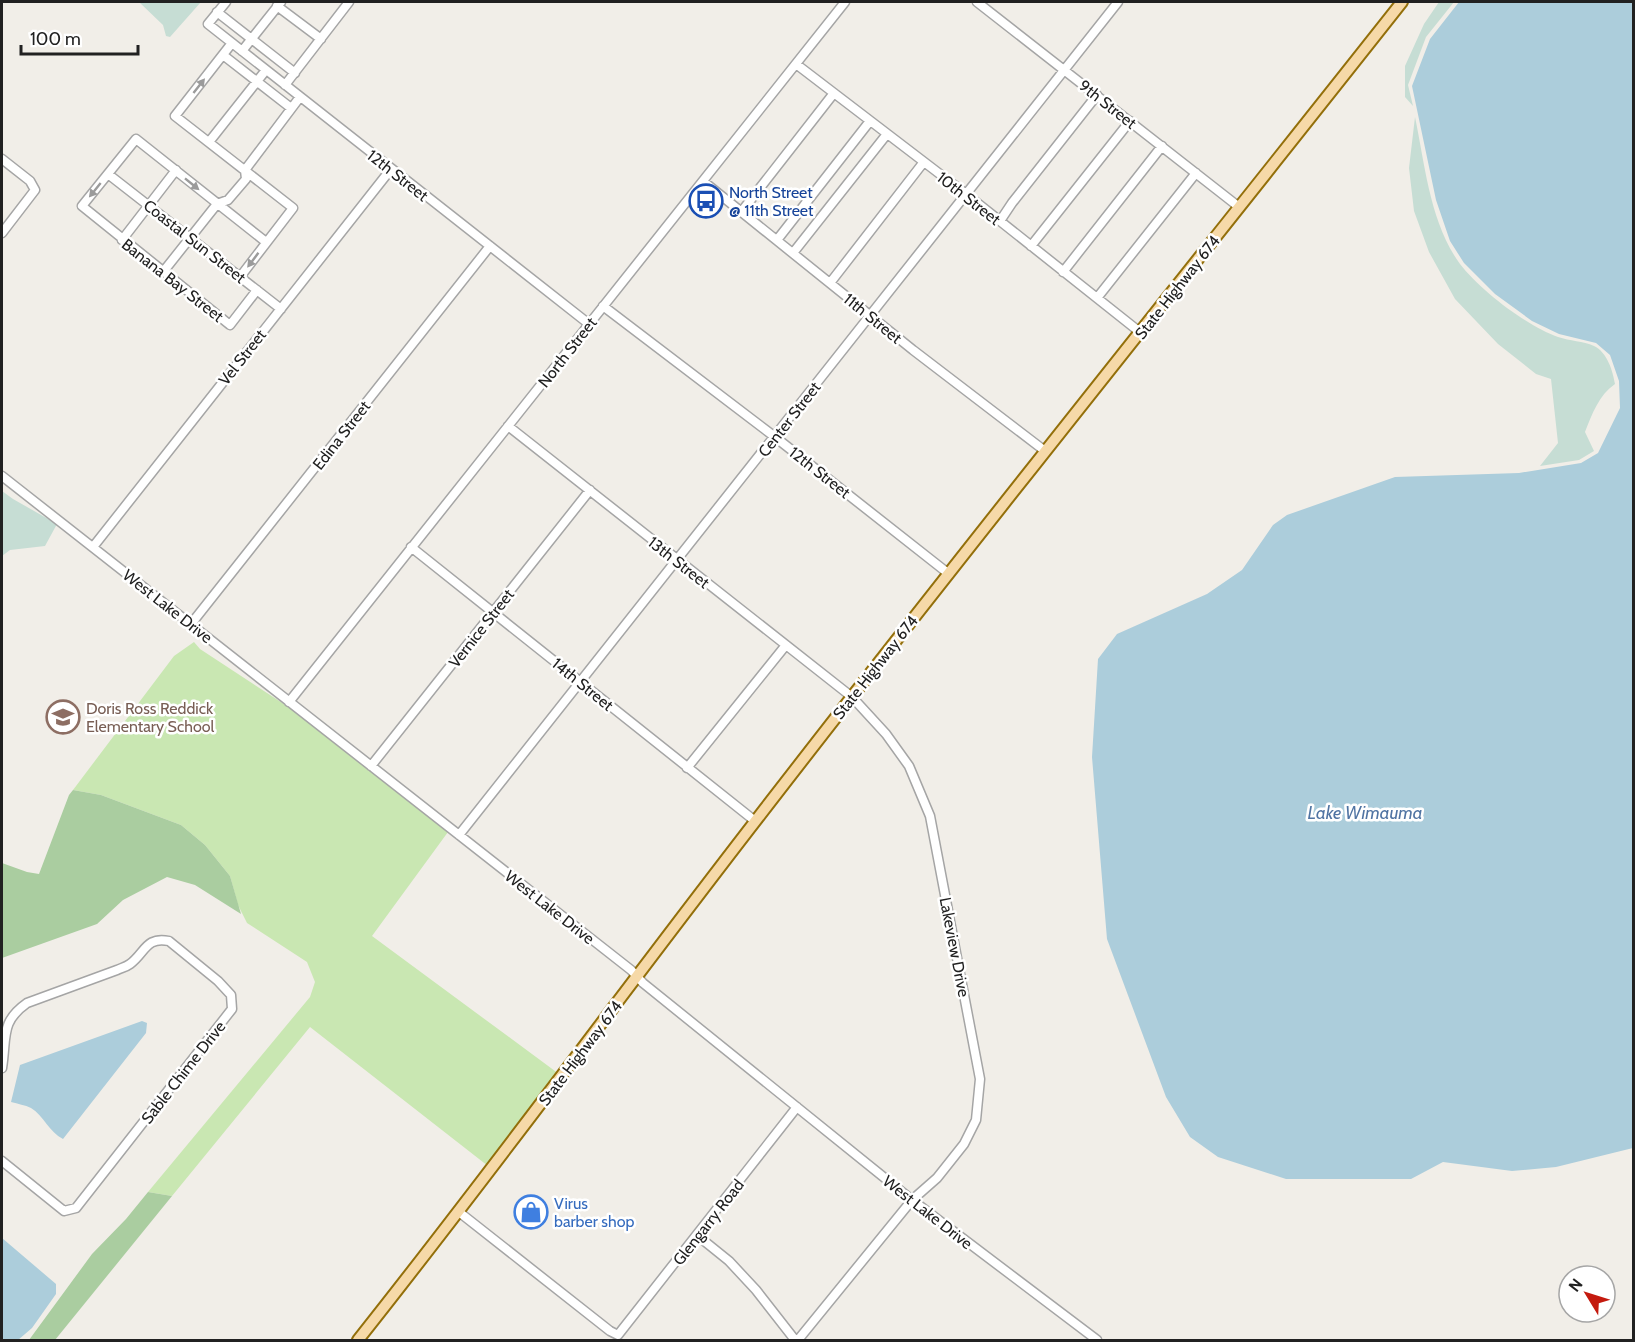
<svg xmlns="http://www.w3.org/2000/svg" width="1635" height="1342" font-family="Cabin,sans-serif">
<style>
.grass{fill:#c9e7b2}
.forest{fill:#aacda0}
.wetland{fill:#c6ddd4}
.water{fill:#accddb}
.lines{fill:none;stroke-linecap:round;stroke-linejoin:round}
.minor-casing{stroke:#a5a5a5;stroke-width:11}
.major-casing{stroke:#936f0a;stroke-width:14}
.minor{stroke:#fff;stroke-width:8}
.major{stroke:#f6d9a8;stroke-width:10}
.oneway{fill:#9b9b9b}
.labels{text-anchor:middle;stroke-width:5;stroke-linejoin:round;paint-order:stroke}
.street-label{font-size:16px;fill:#212121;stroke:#fff}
.transit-label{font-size:16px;fill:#164399;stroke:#fff;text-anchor:start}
.education-label{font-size:16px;fill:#785e54;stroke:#fff;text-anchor:start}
.shop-label{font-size:16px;fill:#366cbe;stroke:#fff;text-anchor:start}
.water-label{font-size:18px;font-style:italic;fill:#5074a3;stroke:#fff}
</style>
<rect width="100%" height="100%" fill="#f1eee8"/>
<path class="grass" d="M194,642L200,649L290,708L448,832L372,936L559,1074L488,1166L310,1027L172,1196L148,1192L310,997L315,982L307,962L247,923L238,905L230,876L205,845L181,825L101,795L73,790L174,656Z"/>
<path class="forest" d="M73,790L101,795L181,825L205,845L230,876L241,914L195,885L167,877L123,900L97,924L2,958V863L27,872L39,874L69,795Z
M148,1192L172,1196L55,1340H29L92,1254L126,1219Z"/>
<path class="wetland" d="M139,2H201L170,37L166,36L163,25Z
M1439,2H1454L1426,37L1408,85L1413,106L1405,97V66L1424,24Z
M1415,117C1425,165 1430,223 1460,264C1481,291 1527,326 1558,337C1570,341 1583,341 1594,346C1607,352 1613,371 1615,384C1599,395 1592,414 1585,432L1594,451L1579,460L1540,466L1558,443L1551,379L1536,374L1498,344L1455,299L1429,252L1414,211L1409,168Z
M2,491L13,499L57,524L45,546L10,550L2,556Z"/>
<path class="water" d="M1459,2H1633V1148L1556,1167L1512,1171L1443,1162L1411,1179H1286L1218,1157L1190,1137L1166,1097L1107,939L1092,757L1098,659L1117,634L1207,594L1242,570L1273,525L1287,515L1395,477L1519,473L1581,463L1598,453L1620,408L1619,381L1610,355L1596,343L1559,334L1532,321L1495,294L1464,263L1450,241L1436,200L1412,86L1430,39Z
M142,1021L147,1023L146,1033L63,1139C49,1132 44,1116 31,1108C25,1105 18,1104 11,1102L20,1065Z
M2,1238L56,1284V1294L32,1328L18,1340H2Z"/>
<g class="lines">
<g class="minor-casing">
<path id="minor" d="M226,2L208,24L589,324
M977,2L1239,207
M277,6L321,39
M217,12L295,73
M232,43L175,116L293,208L240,277
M242,51L281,2
M223,55L291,108
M796,64L966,194L1141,333
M285,85L349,2
M209,142L266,70
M2,159L30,181L35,190L2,233
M108,174L281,309
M703,181L913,350L1045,451
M742,211L834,93
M1000,221L1012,203L1097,95
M122,240L176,170
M777,240L870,121
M1031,246L1130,121
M793,253L887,134
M163,272L217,204L228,200L246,179L245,170L300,97
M1063,272L1162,146
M830,283L923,163
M257,290L230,325L82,206L136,139L266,242
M1097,298L1196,173
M603,306L775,437L949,574
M508,426L852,697L886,734L909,766L930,816L980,1079L976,1120L964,1144L937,1178L912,1200L798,1340
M2,476L631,970L643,983L912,1200L1097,1340
M93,547L391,169
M411,547L755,821
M191,624L490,246
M289,702L845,2
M371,766L590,490
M687,768L786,645
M459,835L1118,2
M2,1068C7,1037 0,1022 27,1003L117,970C121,968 126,967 130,964C145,953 146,936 169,941L218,981L231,995L232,1009L76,1208L64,1211L2,1161
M459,1212L610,1331L618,1335L797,1107
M698,1236L729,1261L756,1290L795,1340"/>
</g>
<g class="major-casing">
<path id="major" d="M358,1340C494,1169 623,992 757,819C969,544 1187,274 1402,2"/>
</g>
<use href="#minor" class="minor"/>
<use href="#major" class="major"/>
</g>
<defs><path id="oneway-solid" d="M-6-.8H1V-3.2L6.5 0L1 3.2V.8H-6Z" transform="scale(1.5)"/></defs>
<g class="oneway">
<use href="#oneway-solid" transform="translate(199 86) rotate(-52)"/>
<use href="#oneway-solid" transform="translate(192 184) rotate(39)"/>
<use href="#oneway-solid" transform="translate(95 190) rotate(129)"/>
<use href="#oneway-solid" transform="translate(253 260) rotate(127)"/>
</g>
<defs>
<g id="bus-ring" transform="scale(1.725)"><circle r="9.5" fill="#fff" stroke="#1a4fb4" stroke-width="1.5"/><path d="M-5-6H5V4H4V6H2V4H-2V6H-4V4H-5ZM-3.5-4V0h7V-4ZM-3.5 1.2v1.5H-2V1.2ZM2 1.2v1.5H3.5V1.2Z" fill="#1a4fb4"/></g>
<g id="school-ring" transform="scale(1.725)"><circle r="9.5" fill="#fff" stroke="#8d6e63" stroke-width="1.5"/><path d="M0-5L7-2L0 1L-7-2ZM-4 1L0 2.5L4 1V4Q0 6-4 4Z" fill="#8d6e63"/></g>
<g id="shop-ring" transform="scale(1.725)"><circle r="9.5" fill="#fff" stroke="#3f7fe0" stroke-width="1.5"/><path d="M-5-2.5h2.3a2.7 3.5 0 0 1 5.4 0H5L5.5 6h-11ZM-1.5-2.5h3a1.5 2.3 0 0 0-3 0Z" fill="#3f7fe0"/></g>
</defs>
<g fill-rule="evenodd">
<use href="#bus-ring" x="706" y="201"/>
<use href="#school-ring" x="63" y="717"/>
<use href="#shop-ring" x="531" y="1212"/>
</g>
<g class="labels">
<g class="street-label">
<text transform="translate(1108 104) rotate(38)" y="6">9th Street</text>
<text transform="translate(398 175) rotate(38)" y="6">12th Street</text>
<text transform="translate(969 198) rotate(38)" y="6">10th Street</text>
<text transform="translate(195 241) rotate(38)" y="6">Coastal Sun Street</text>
<text transform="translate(173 280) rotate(38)" y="6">Banana Bay Street</text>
<text transform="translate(1177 287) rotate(-52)" y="6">State Highway 674</text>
<text transform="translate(873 318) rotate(39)" y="6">11th Street</text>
<text transform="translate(567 352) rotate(-52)" y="6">North Street</text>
<text transform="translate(242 357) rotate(-52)" y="6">Vel Street</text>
<text transform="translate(789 419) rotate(-52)" y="6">Center Street</text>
<text transform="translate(341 435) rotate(-52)" y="6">Edina Street</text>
<text transform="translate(820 472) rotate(38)" y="6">12th Street</text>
<text transform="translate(679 562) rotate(38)" y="6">13th Street</text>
<text transform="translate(168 606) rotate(38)" y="6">West Lake Drive</text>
<text transform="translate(481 628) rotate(-52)" y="6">Vernice Street</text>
<text transform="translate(875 667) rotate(-52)" y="6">State Highway 674</text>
<text transform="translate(583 684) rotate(39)" y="6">14th Street</text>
<text transform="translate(550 907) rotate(38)" y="6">West Lake Drive</text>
<text transform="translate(955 947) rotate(79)" y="6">Lakeview Drive</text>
<text transform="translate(580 1053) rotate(-53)" y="6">State Highway 674</text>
<text transform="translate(183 1072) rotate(-52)" y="6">Sable Chime Drive</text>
<text transform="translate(928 1212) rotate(38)" y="6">West Lake Drive</text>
<text transform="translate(708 1222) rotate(-52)" y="6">Glengarry Road</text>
</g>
<g class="transit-label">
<text x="729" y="198">North Street<tspan x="729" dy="18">@ 11th Street</tspan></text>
</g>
<g class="education-label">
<text x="86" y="714">Doris Ross Reddick<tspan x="86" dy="18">Elementary School</tspan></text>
</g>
<g class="shop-label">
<text x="554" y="1209">Virus<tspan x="554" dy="18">barber shop</tspan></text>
</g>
<g class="water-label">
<text x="1365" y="819">Lake Wimauma</text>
</g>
</g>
<rect width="1635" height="1342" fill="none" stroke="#212121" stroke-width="6"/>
<g transform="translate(1587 1294) rotate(308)"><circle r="28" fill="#ffffff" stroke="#a6a6a6" stroke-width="1.5"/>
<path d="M0-4.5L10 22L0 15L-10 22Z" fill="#c41a0e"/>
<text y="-9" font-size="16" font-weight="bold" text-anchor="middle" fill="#212121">N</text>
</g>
<path d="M21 45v9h117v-9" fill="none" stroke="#212121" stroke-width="3"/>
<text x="30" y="45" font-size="18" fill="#212121" stroke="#ffffff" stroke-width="4.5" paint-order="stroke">100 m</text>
</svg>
